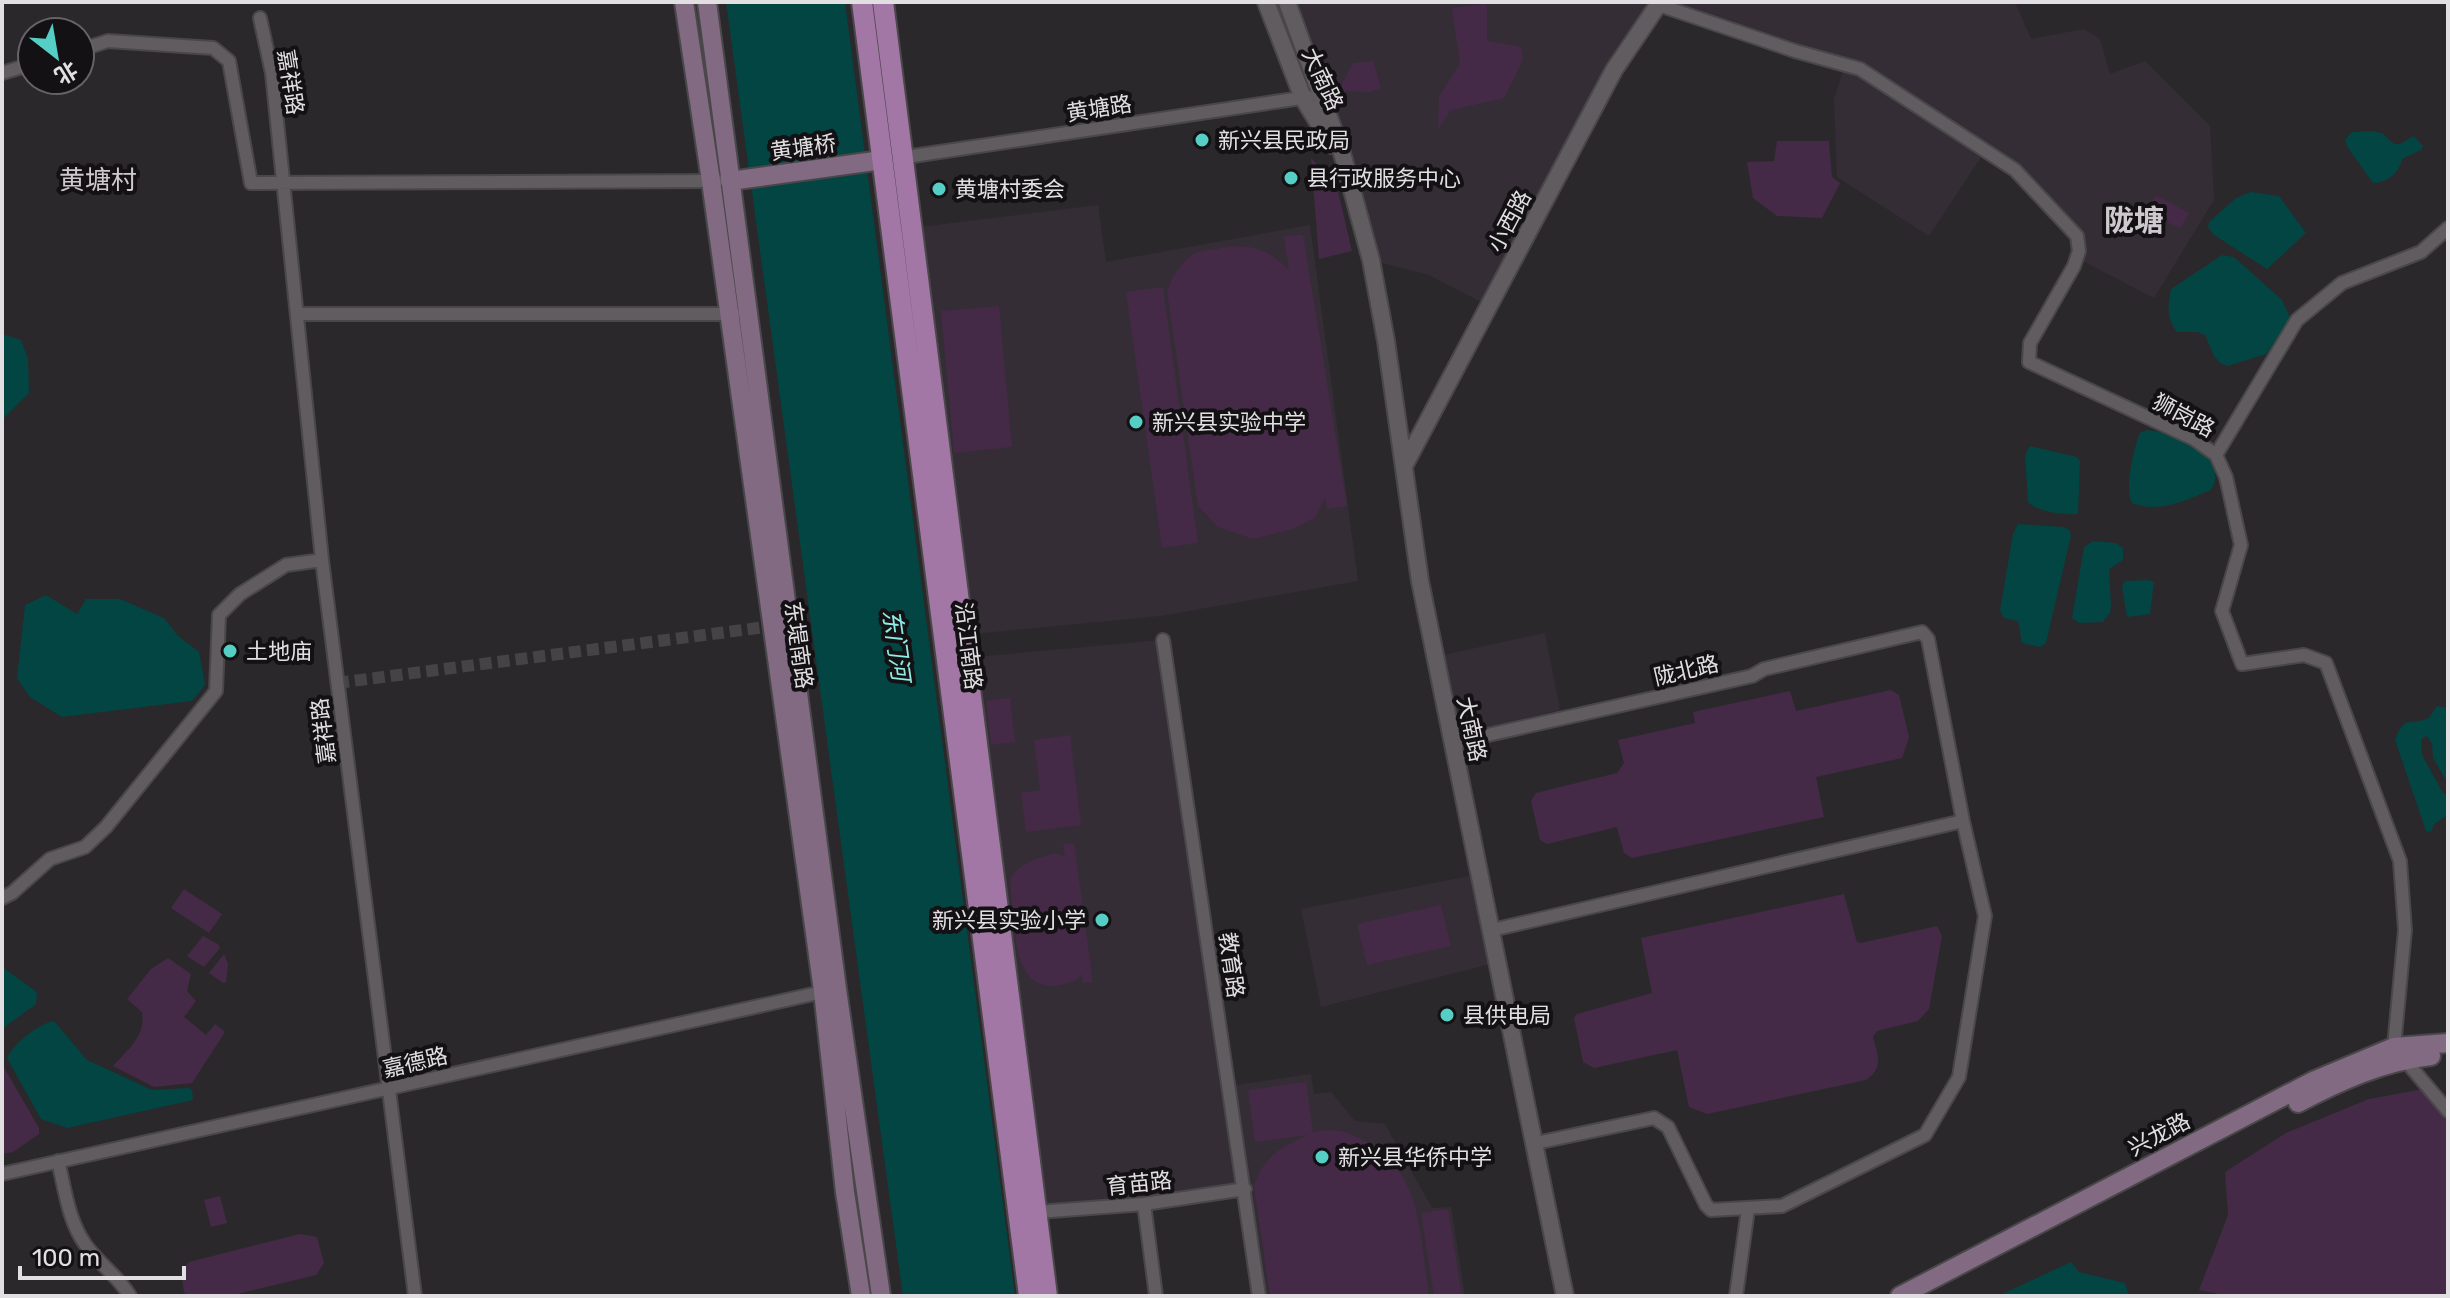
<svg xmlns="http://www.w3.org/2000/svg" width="2450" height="1298" font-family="Rubik,'Noto Sans SC',sans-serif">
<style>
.built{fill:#352d35}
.green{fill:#442a46}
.water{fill:#024542}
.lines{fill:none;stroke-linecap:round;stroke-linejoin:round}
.minor-tunnel{stroke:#464346;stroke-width:12;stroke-dasharray:12 6;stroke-linecap:butt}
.minor-casing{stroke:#494749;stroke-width:16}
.tertiary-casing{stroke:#494749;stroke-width:20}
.secondary-casing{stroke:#494749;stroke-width:22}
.primary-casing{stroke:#494749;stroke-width:24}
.minor{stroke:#605c60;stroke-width:12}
.tertiary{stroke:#605c60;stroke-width:16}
.secondary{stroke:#816a82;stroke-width:18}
.primary{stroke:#a277a5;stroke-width:20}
.poi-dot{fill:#55cec6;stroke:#131113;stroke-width:3}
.labels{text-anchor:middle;stroke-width:8;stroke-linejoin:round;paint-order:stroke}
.street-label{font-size:22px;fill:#e1dfe1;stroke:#131113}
.poi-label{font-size:22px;fill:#e1dfe1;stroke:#131113;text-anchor:start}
.water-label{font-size:24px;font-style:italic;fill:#8fece5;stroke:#131113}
.quarter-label{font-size:26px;fill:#cdc9cd;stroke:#131113}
.district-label{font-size:30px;font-weight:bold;fill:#cdc9cd;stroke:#131113}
</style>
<rect width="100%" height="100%" fill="#2b282b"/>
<path class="built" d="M1287,2H2015L2031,39L2084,29L2100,39L2110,74L2145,61L2210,126L2214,200L2154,298L2077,258L2076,236L2015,170L1985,151L1929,236L1837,177L1834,99L1845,65L1659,5L1489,306L1429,275L1371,260Z
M1098,205L1106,262L1310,225L1358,581L1160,616L962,635L912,228Z
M1545,633L1560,710L1451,736L1434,657Z
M1163,640L1230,1086L1311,1074L1314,1094L1331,1092L1355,1121L1385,1124L1432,1208L1451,1207L1465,1296H1262L1245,1190L1037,1212L965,658Z
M1480,874L1498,962L1321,1007L1301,909Z"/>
<path class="green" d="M1487,4V41L1521,47L1523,60L1504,98L1451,110L1438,129L1439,96L1460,64L1452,8Z
M1373,61L1381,88L1370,92L1338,91L1353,63Z
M1777,141H1829L1832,177L1840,183L1822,218L1777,216L1753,198L1747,162L1774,161Z
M1311,158L1337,187L1352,251L1319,259Z
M2156,195L2189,213L2180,229L2147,211Z
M1303,235L1347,506L1327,509L1325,498L1315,518L1293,529L1253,539L1218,527L1198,506L1167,291C1172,278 1180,263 1192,255C1197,251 1208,250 1216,249C1246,242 1268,248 1289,270L1284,236Z
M1163,287L1198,543L1162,548L1126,292Z
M999,306L1012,447L954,453L941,311Z
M1891,690L1899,695L1909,737L1902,758L1816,777L1824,817L1632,858L1624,853L1617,827L1547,844L1540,840L1531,801L1536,793L1617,773L1624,763L1618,740L1695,723L1693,712L1790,691L1796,711Z
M1010,698L1015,742L991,745L986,701Z
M1070,735L1081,825L1026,832L1021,793L1040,790L1034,740Z
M1074,843L1093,982L1083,983L1081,974L1078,979C1009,1011 1015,925 1010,880C1018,863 1038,858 1056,853L1065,857L1063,844Z
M184,889L222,914L209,933L171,908Z
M1844,894L1857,942L1861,943L1937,926L1942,936L1929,1009L1918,1021L1877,1031L1873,1037C1878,1055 1884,1068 1866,1080L1707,1114L1689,1107L1677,1050L1594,1068L1583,1062L1574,1018L1577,1014L1652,993L1641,938Z
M1441,905L1451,946L1367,965L1357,924Z
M203,936L218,944L220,948L204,967L187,956Z
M224,954L228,964L226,982L223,983L209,973Z
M168,958L191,974L187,991L196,1001L184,1017L206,1035L215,1024L225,1032L192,1083L154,1087L113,1066C128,1049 146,1036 142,1012L127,999L151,969Z
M2,1064L39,1128V1134L13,1152L2,1154Z
M1306,1082L1313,1133C1330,1127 1346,1131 1361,1139C1423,1168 1420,1237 1429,1296H1270L1254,1187C1262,1157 1281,1147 1308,1135L1255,1142L1248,1090Z
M2429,1088L2448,1111V1296H2229L2199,1290L2228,1215L2225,1172L2286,1133L2369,1099Z
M220,1196L227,1223L211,1227L204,1200Z
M1448,1209L1462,1296H1434L1421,1213Z
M300,1234L317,1237L324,1263L316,1275L229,1296H187L184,1292L181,1272L189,1262Z"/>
<path class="water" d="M726,2H845L1015,1296H903Z
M2371,131L2382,133L2394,144H2400L2414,136L2423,146L2421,150L2402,159C2400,172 2387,183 2373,183L2348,148L2345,140L2352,132Z
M2251,192L2279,196L2306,233L2267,269L2214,235L2208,227L2209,222L2236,198Z
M2222,255L2234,257L2282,300L2289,315V324L2266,354L2228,366L2220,363L2214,356L2205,335L2197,332H2177C2166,318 2168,306 2171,289Z
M2,334L21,340L28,358L29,393L2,420Z
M2147,430C2172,432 2232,456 2211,490C2186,500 2159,514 2132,503C2124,490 2134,447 2140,433Z
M2030,446L2077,457L2080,461L2078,514C2063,515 2038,512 2028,502L2025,455Z
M2018,524L2063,527L2069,530L2071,535L2046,643L2040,647L2022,643L2018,621L2004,618L2000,610L2013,534Z
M2093,541L2116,543L2123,548V560L2109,569L2111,605L2110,613L2103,622L2079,623L2072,618L2084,547Z
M2148,580L2154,582L2150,614L2127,617L2122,587L2125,581Z
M46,595L77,614L86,599H120L164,618L178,636L199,652L205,685L192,701L62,717L30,697L17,678L25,605Z
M2437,706L2448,708V778H2445L2433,758L2432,744L2427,736L2421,739L2422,755L2443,793L2448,795V815L2434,824L2431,832L2426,831L2395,740C2404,714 2410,726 2429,718Z
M2,967L37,992L36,1004L2,1029Z
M54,1021L87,1060L152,1090L189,1088L192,1090L193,1100L67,1128L41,1119L7,1058C14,1043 37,1025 54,1021Z
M2071,1262L2079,1272L2125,1283L2129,1296H1998Z"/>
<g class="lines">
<path class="minor-tunnel" d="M337,683L773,626"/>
<g class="minor-casing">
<path id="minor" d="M1659,5L1795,51L1860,69L2015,170L2077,236L2079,251L2074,266L2030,343L2029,362L2194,439L2216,455L2226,477L2241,545L2222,611L2242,664L2304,655L2326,663L2400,861L2405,930L2394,1047L2448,1111
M260,18L272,73L322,560L415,1296
M80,50L108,41L213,48L229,61L251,183L717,181
M2,73L32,64
M899,158L1308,97
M297,314H734
M2216,455L2297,320L2342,283L2421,252L2448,228
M1163,640L1259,1296
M1452,743L1752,676L1764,669L1922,632L1928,639L1963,821L1985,916L1959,1077L1925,1135L1782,1206L1711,1210L1706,1205L1668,1127L1654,1118L1536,1143
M2,898L12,893L50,859L85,847L106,827L216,691L219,615L240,594L286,565L322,560
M1492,930L1963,821
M58,1161C65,1189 68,1220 85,1244C98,1263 118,1276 130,1296
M2,1174L827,991
M1144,1204L1156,1296
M1037,1212L1144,1204L1245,1189
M1736,1296L1748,1209"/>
</g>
<g class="tertiary-casing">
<path id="tertiary" d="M1266,2L1303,98L1332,145
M1287,2L1342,153L1371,260L1386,341L1420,581L1565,1296
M1404,466L1614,70L1660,2"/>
</g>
<g class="secondary-casing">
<path id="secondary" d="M684,2L711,181L823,991L845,1192L861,1296
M707,2L837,989L881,1296
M730,181L882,160
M2298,1103C2340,1081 2384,1061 2431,1056
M1900,1296L2313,1081L2394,1047L2448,1043"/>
</g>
<g class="primary-casing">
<path id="primary" d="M862,2L1029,1296
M883,2L1047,1296"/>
</g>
<use href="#minor" class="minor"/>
<use href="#tertiary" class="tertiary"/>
<use href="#secondary" class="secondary"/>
<use href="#primary" class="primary"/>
</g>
<g class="poi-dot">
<circle cx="1202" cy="140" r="8"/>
<circle cx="1291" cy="178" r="8"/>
<circle cx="939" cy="189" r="8"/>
<circle cx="1136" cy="422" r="8"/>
<circle cx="230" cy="651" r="8"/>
<circle cx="1102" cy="920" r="8"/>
<circle cx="1447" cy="1015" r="8"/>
<circle cx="1322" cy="1157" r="8"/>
</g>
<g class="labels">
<g class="street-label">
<text transform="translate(1323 79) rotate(65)" y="8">大南路</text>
<text transform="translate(291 82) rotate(81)" y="8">嘉祥路</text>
<text transform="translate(1099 108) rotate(-9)" y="8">黄塘路</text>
<text transform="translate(803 147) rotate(-8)" y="8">黄塘桥</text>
<text transform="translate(1509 221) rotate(-62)" y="8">小西路</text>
<text transform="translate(2184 415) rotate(28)" y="8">狮岗路</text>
<text transform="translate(799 645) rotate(82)" y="8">东堤南路</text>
<text transform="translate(969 646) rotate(83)" y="8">沿江南路</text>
<text transform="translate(1686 670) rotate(-13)" y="8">陇北路</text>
<text transform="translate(1472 729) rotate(78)" y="8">大南路</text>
<text transform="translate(323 731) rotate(-97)" y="8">嘉祥路</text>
<text transform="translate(1232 965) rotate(82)" y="8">教育路</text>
<text transform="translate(415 1062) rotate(-13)" y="8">嘉德路</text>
<text transform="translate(2159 1134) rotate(-28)" y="8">兴龙路</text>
<text transform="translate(1139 1183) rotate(-6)" y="8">育苗路</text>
</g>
<g class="poi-label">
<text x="1218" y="148">新兴县民政局</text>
<text x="1307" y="186">县行政服务中心</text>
<text x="955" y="197">黄塘村委会</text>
<text x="1152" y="430">新兴县实验中学</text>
<text x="246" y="659">土地庙</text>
<text x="1086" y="928" text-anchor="end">新兴县实验小学</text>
<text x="1463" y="1023">县供电局</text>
<text x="1338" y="1165">新兴县华侨中学</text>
</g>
<g class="water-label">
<text transform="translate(896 645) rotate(82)" y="8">东门河</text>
</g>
<g class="quarter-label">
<text x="98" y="189">黄塘村</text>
</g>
<g class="district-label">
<text x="2134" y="231">陇塘</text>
</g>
</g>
<rect width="2450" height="1298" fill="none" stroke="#e1dfe1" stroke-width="8"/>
<g transform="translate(56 56) rotate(149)"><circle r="38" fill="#131113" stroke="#656365" stroke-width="2"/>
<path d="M0-6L14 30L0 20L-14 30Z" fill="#55cec6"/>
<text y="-12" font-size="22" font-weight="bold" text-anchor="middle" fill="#e1dfe1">北</text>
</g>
<path d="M20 1266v12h164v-12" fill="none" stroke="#e1dfe1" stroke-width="4"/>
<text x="32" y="1266" font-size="24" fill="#e1dfe1" stroke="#131113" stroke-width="6" paint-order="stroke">100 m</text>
</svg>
